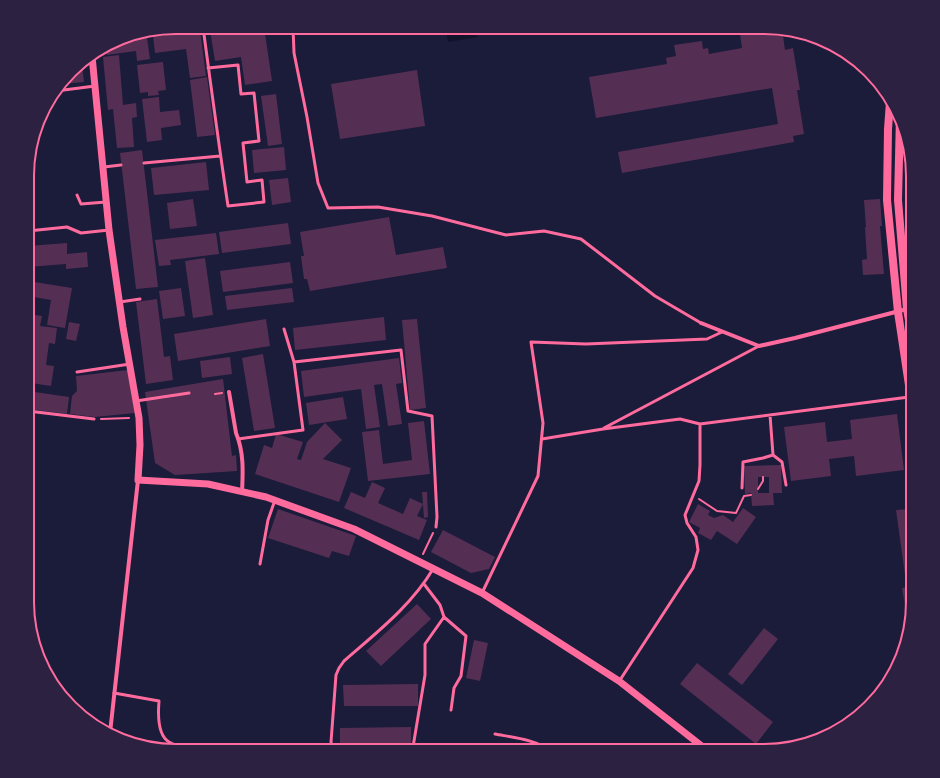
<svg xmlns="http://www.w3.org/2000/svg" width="940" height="778" font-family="Merriweather,serif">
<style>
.water{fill:#12122b}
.building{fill:#542f53;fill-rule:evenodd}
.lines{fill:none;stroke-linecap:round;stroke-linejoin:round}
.path{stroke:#ff6b9d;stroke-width:2}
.service{stroke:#ff6b9d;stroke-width:3}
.minor{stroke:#ff6b9d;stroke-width:4}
.tertiary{stroke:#ff6b9d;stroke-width:7}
.secondary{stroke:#ff6b9d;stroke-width:8}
.rim{fill:none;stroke:#ff6b9d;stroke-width:2}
</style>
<rect width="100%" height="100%" fill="#1b1b3a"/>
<path class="water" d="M446,27H476L477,37L448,42Z"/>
<path class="building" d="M234,27H264L272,81L245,85L241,57L215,61L210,30Z
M739,27H774L782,29L785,50L793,48L800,90H797L804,134L793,136L794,142L622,173L618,152L778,124L772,88L596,118L589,77L667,64L666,58L676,56L674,45L702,41L703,49L708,48L709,54L742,48Z
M200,30L206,76L190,78L186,49L155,53L153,36Z
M147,38L150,59L137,61L136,51L107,55L106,48L116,42Z
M119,55L123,105L136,103L137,117L132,118L134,147L117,148L113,109L108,110L103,57Z
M163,62L166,90L158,91L159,95L148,96V92L140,93L137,65Z
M77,65H82L84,82L62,84Z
M417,70L425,126L340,139L331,84Z
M207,77L215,135L197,137L190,80Z
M276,94L282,144L268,146L261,96Z
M159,97L160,112L179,110L181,125L161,128L162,140L147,142L142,99Z
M49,99L50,113L43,114L47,102Z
M284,147L286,170L254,173L252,150Z
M142,150L158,287L136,289L120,153Z
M206,162L209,190L154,195L151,168Z
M288,178L291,202L272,205L269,180Z
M193,199L197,226L170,229L167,203Z
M880,199L882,226H880L884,274L863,275L862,260L867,259L865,227H866L864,200Z
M389,217L396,255L443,247L447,268L310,291L307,279H304L301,256H304L300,232Z
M288,223L291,244L222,253L219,232Z
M216,233L219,254L170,260L171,265L159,266L155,240Z
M67,243V254L87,252L88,267L66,269V264L28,267V246Z
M205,258L213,315L193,318L185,261Z
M290,262L293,283L223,292L220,271Z
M28,281L72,288L65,328L47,325L51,300L28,296Z
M181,288L185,316L163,319L159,291Z
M292,288L294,302L227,310L225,296Z
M157,299L164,357L170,356L173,380L146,384L136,302Z
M28,314L42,316L40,326L57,328L55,344L49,343L46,365L54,366L51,386L31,383L30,388L28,387Z
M384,317L386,340L295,350L293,328Z
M266,319L270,346L178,361L174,334Z
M417,319L426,408L410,410L402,320Z
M69,322L80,324L76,341L66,339Z
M263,354L275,428L254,431L242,358Z
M230,357L232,374L202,378L200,361Z
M399,358L402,383L396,384L402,424L388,426L382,384L374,385L380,427L366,429L361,389L304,397L301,371Z
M128,370L135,413L95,417L70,414L72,396L77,391L76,376Z
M223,379L232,456L236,455L237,471L175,475L155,463L145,392Z
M28,391L69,397L67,414L28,409Z
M343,397L347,419L309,425L306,403Z
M897,414L904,470L856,476L854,456L829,459L831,476L791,481L784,427L825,422L827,442L852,439L850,420Z
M424,421L430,474L368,481L362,432L379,430L383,464L412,460L408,423Z
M325,423L342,440L323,459L351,468L339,502L255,474L264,445L272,448L276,434L303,442L297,459L301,460L307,442Z
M781,465L782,493H773L774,505L752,506L751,493L745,494L744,466ZM758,477H769V493H758Z
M372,482L385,488L378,503L403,514L410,498L423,504L417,516L427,520L419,540L344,508L351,492L365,498Z
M422,492H427L428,517L424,518Z
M698,504L710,511L708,515L714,518L723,515L733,522L743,508L756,517L737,544L717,531L711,540L698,533L700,528L689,522Z
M278,509L356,536L349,556L332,551L329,558L268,538Z
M912,509L913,574L905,575L896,510Z
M443,530L495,557L489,569L471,573L431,552Z
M913,586V612L911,618H907L902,588Z
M417,604L431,619L381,666L366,651Z
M764,628L778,639L742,685L728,674Z
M474,640L488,643L480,681L466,678Z
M697,663L773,722L756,744L680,684Z
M418,684V706H344L343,685Z
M411,727V744H340V728Z"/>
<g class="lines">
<path class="path" d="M215,394L222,393
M101,419L129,418
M758,489L763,481V477
M699,499L717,511L736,513L744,496L751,495
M423,554L433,533"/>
<path class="service" d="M203,27C211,87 219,146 228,206L264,202L262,180L247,182L243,143L259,141L254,93L241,94L238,65L208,68
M293,27L294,53L307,117L318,183L328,208L378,207L432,216L506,235L544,231L581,239L655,296L701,323
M694,27L695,30
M134,34L193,27
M119,40H122L132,34
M56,91L95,86
M144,163L220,156
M104,167L121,165
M77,195L81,204L106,202
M28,231L67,227L81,233L109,230
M120,302L140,299
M284,329L294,362L401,350L408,411L432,416L437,517L436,527
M77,372L130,364
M136,401L189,393
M28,411L94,419
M604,428L759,346
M238,439L303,430L294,362
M542,439L603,429L680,419L700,424L909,397
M773,455L782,462L786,485
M742,488L743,462L763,458L773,455L770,415
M260,564L268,520L275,500
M424,584L440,605L444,617L466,636L461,676L454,688L451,710
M482,593L538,476L543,423L531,342L586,344L707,339L722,332
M620,680L693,568L698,550L696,537L687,523L685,515L699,481L700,465V424
M114,693L159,701C158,713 157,735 169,742C175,746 183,748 190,751
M495,734C510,737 539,740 549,751
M413,747L425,675V644L444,617
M338,751L332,747L331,742L336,675L339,668L344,661C376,633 411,606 433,569"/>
<path class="minor" d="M701,323L759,346L795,338L907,309
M229,392L236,433C244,452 243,472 242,492
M110,733L138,480"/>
<path class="tertiary" d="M92,56L109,230L123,327L139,418L140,445L138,480L208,484L266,497L354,529L482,593L619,681L708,751"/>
<path class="secondary" d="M890,102L888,129L887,200L898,312L913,412
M900,116L898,200L907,309L913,343"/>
</g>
<path d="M0 0H940V778H0ZM176 34H764A142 142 0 0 1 906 176V602A142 142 0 0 1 764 744H176A142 142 0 0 1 34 602V176A142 142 0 0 1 176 34Z" fill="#2d2142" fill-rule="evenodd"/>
<path class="rim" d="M176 34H764A142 142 0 0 1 906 176V602A142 142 0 0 1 764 744H176A142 142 0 0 1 34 602V176A142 142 0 0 1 176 34Z"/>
</svg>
